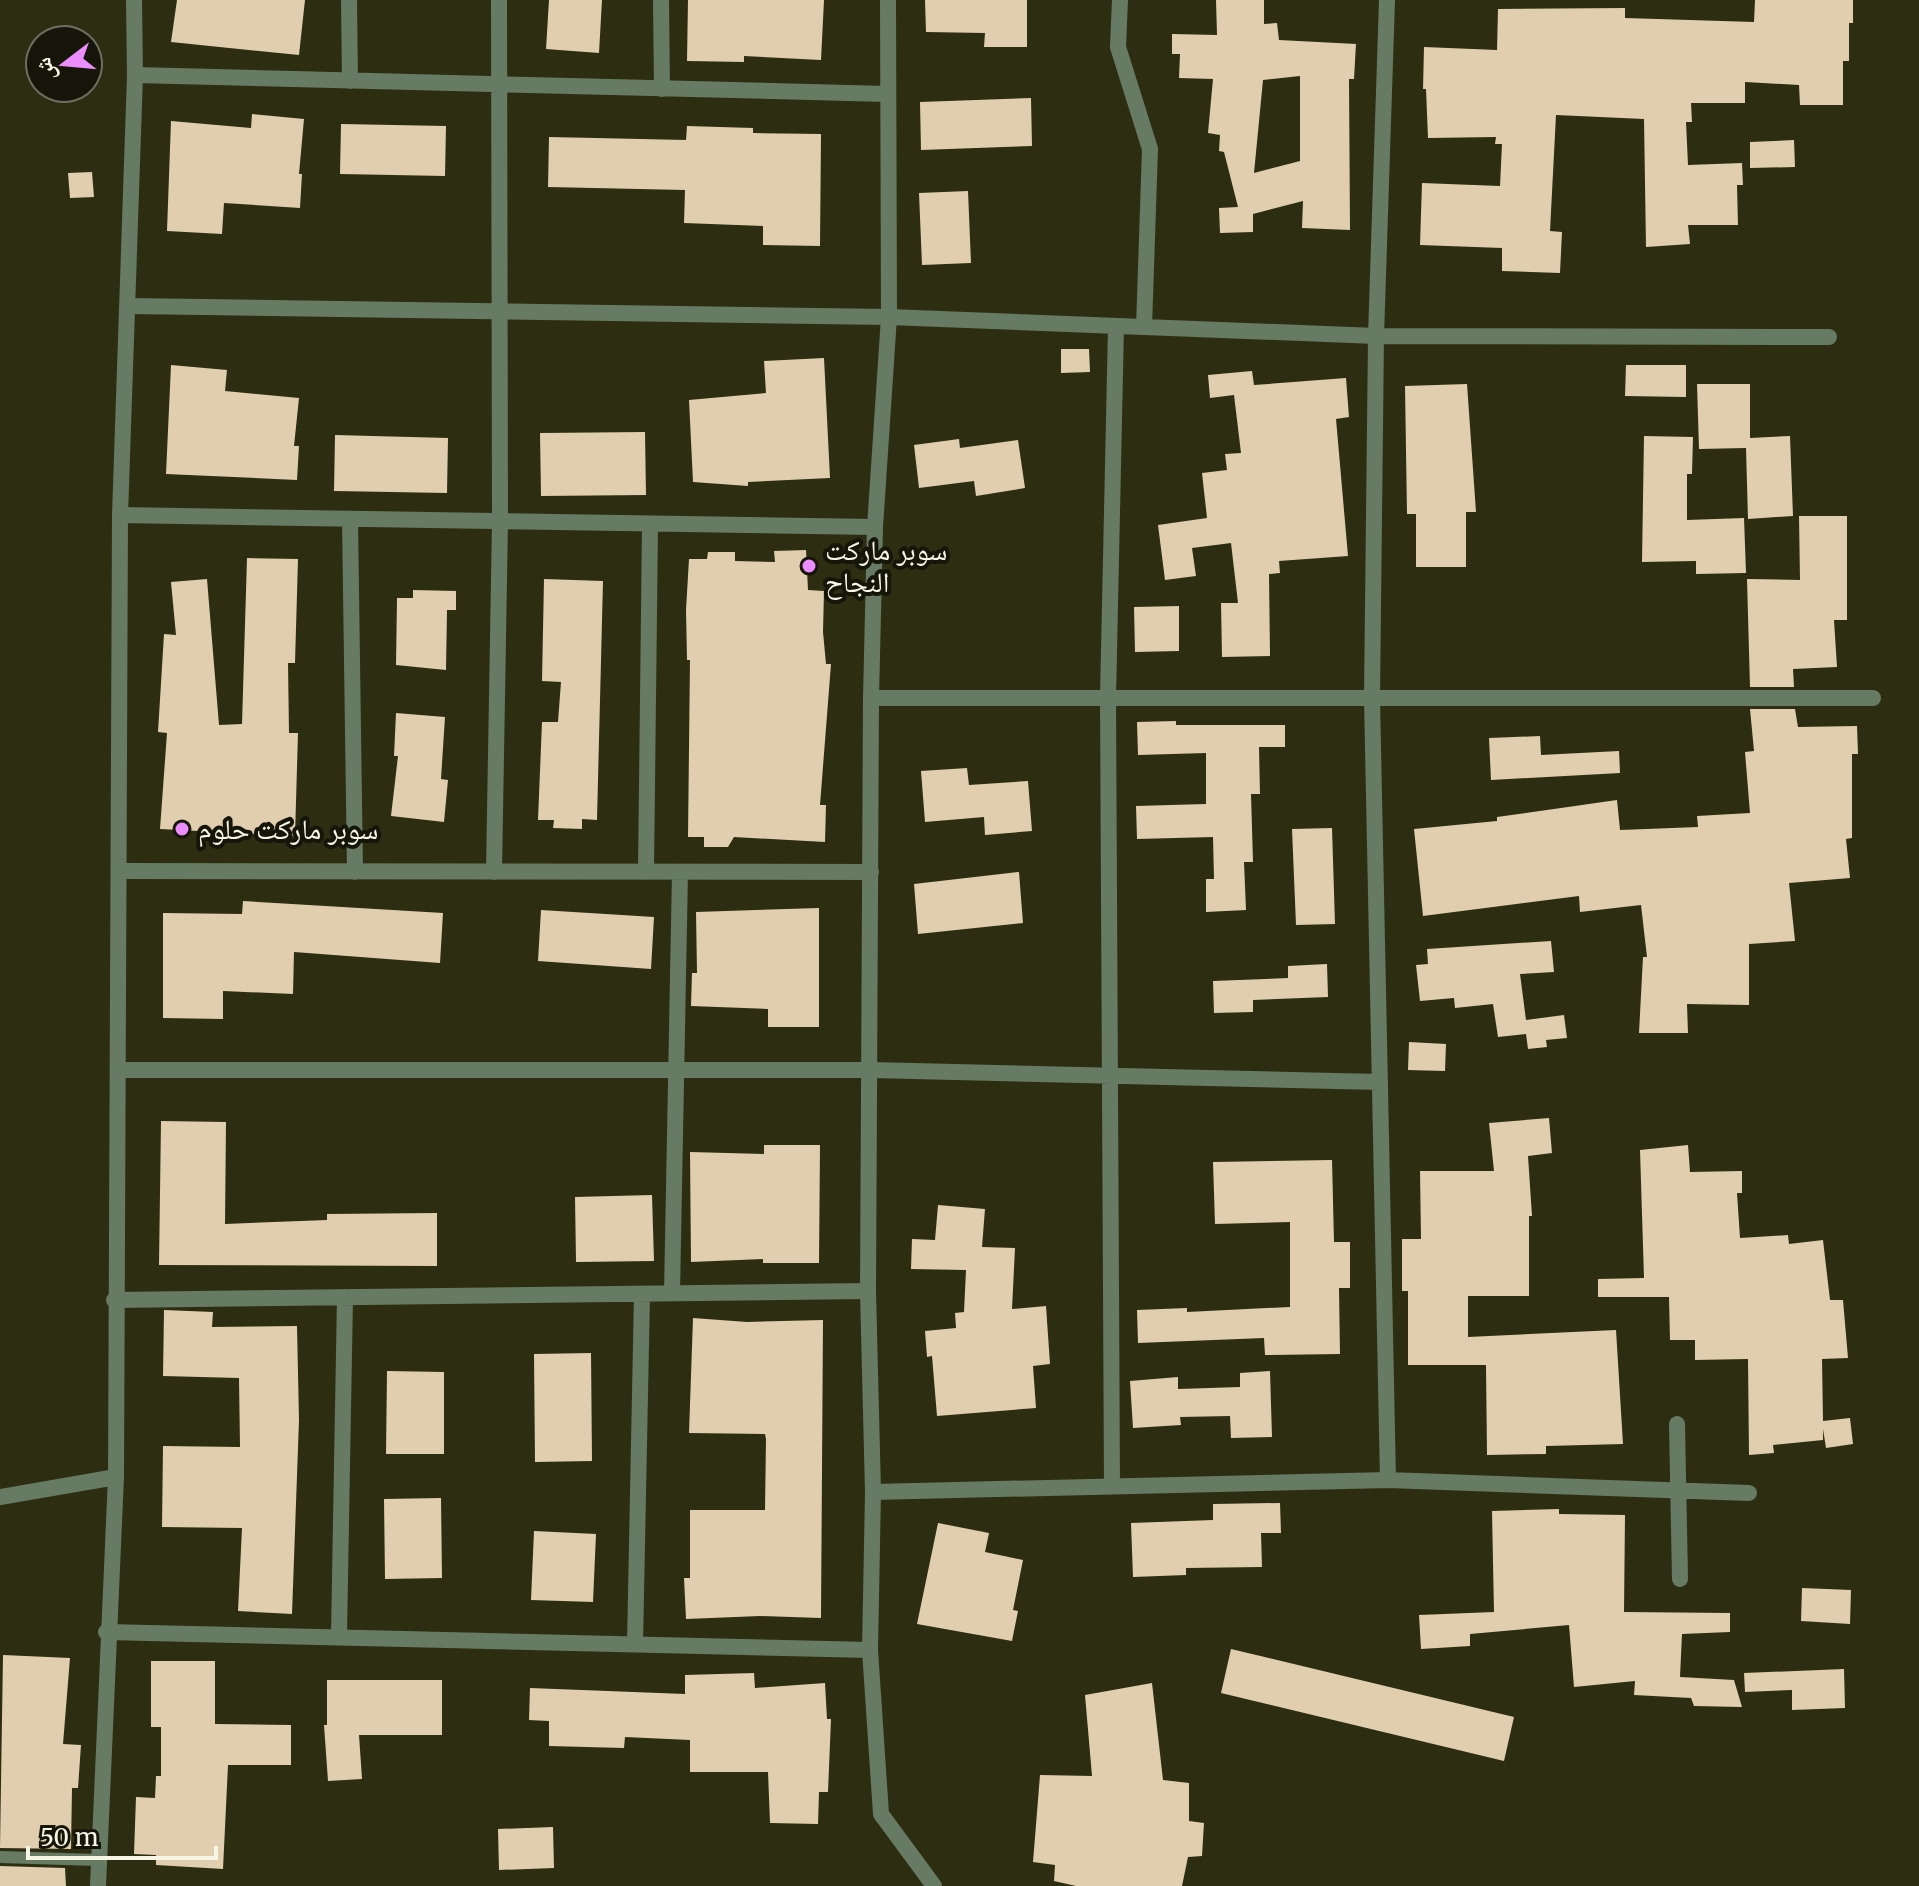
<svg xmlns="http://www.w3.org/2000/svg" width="1919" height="1886" font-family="Merriweather,'Noto Naskh Arabic',serif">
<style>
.building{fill:#e0ceaf;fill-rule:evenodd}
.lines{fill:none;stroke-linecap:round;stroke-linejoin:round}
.service{stroke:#677a64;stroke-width:12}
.minor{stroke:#677a64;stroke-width:16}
.tertiary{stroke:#677a64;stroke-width:16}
.poi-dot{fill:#eb8dfc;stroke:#151509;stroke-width:3}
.labels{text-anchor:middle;stroke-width:8;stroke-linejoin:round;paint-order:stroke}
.poi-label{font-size:28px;fill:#f5f6e5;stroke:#151509;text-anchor:start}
</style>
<rect width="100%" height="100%" fill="#2d2e11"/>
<path class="building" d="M177,0H305L299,55L171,42Z
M549,0H602L599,53L546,49Z
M688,0H824L821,60L744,56V62L687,61Z
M925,0H1027V47H984L985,33L926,32Z
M1216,0H1264V24L1277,23L1279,40L1356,44L1354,79H1349L1350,230L1302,228L1303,201L1253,214V232L1220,233L1219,208L1238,207L1224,152L1219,151L1220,135L1208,133L1213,79L1179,78L1180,54H1172V34L1217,35ZM1300,76V161L1254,173L1263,80Z
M1755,0H1853V23H1849V61H1843V105H1800L1799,85L1745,82V103H1691L1692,122H1686L1688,165L1742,163L1743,185H1737L1738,225H1688L1690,244L1646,247L1644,119L1556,115L1550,231L1562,232L1560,273L1502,271V248L1420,245L1422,183L1500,186L1502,144H1495L1496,137L1428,138L1426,89H1423L1424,47L1497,50L1498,9L1625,8V18L1754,22Z
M1031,98L1032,146L921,150L920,102Z
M252,114L304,119L299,174H302L300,208L224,203L222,234L167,231L171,121L251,128Z
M341,124L446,126L445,176L340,174Z
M687,126L753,128V133L821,134L820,246L763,245V226L684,223L685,190L548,187L549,137L686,140Z
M1794,140L1795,167L1750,168V142Z
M92,172L94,197L70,198L68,173Z
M968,191L971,263L922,265L919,193Z
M1061,349H1089L1090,372L1061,373Z
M824,358L830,478L748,482V486L693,482L689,400L766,393L764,361Z
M171,365L227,370L225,391L299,398L294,446H299L297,480L166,474Z
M1626,365H1686V397L1625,396Z
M1252,371L1254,385L1346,378L1349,417L1336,419L1348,556L1279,561L1280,573L1269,574L1270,656L1222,657L1221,603H1238L1231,543L1192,548L1196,576L1165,580L1158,525L1207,518L1202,473L1227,470L1225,454L1241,453L1234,395L1210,398L1208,375Z
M1467,384L1476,512H1466V567H1416V514H1407L1405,386Z
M1697,384H1750V438L1790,436L1793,516L1748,519L1746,448L1699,449Z
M645,432L646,495L541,496L540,433Z
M335,435L448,438L447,493L334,491Z
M1644,436L1693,437L1692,474H1687V520L1744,518L1746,573L1696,574V561L1642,562Z
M959,439L960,448L1018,440L1025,488L976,496L974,481L919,488L914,445Z
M1799,516H1847V620H1834L1837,667L1793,669L1794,687H1750L1747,579L1800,580Z
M806,550L808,590L824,591L823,632L826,664H831L820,805H826L825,842L734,837L728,847H704V837H688L690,660H687L686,610L689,559H707L708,552H735V561L775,562L774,551Z
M247,558L298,559L295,663H288L289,733H298L295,836L160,829L167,733L158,732L164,634L176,635L171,582L207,579L219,725L242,724Z
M544,579L603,581L597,820L582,819V829L553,828L554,820H538L542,722H558L561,682L542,681Z
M413,590L456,591V610H447L446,670L396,665L397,598H413Z
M1179,606V651L1135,652L1134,607Z
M1750,709H1795L1798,727L1857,726L1858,754H1852V838L1846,839L1850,878L1789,883L1795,941L1749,944V1005L1687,1004L1688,1033H1639L1643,957H1647L1641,905L1580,912L1579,896L1423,916L1414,829L1497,821V817L1617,800L1620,830L1698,827L1697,816L1750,813L1745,752L1754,751Z
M396,713L445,717L441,779L448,780L444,822L391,816L398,756H394Z
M1176,721V725H1285V747H1259L1260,794H1251L1253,862H1244L1246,910L1206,912V879H1214L1213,837L1137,839L1136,806L1206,804V753L1138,755L1137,722Z
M1540,736L1541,755L1619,751L1620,773L1491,780L1489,738Z
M967,768L969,785L1028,781L1032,831L985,835L984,817L925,822L921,771Z
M1332,828L1335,924L1296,925L1292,829Z
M1019,872L1023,923L918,934L914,884Z
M243,901L443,913L440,963L294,952L293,994L223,991V1019L163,1018V913L242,914Z
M819,908V1027H768V1009L691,1006L692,973H697L696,912Z
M541,910L654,917L651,969L538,961Z
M1551,941L1554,972L1520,974L1526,1020L1564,1015L1567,1038L1546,1040L1547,1047L1528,1049L1526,1034L1498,1037L1493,1004L1455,1008L1454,998L1420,1001L1416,965L1428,964L1427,949Z
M1327,964L1328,997L1253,1000V1012L1214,1013L1213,981L1288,978V966Z
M1409,1042L1446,1044L1445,1071L1408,1070Z
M1549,1118L1552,1153L1528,1156L1532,1216H1529V1296H1468V1337L1616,1330L1623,1444L1546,1446V1454L1487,1455L1486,1365H1408V1291H1402V1239H1421L1420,1171H1494L1489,1123Z
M161,1121L226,1122L225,1224L327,1220V1214L437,1213V1266L159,1265Z
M764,1145H820L819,1263H763V1259L691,1262L690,1152L764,1154Z
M1688,1145L1690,1172L1742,1171V1193H1737L1740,1238L1788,1235L1789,1244L1823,1240L1830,1300H1843L1848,1358L1822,1359L1823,1421L1850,1418L1853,1444L1826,1448L1823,1429V1440L1773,1445L1774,1453L1749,1455L1748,1359L1695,1360V1340H1670L1669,1297H1598V1279L1644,1278L1640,1150Z
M1332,1160L1334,1242H1350V1288H1339L1340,1354L1265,1355L1264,1338L1138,1343L1137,1310L1187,1308V1312L1290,1307V1222L1215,1224L1213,1162Z
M652,1195L654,1261L576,1262L575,1197Z
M938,1205L985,1209L982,1247L1015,1248L1012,1309L1046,1306L1050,1364L1033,1366L1036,1408L937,1416L932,1356L927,1357L925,1331L956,1328L955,1313L964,1312L966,1270L911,1269L912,1239L935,1240Z
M164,1310L213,1312L212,1327L297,1326L299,1420L292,1614L238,1611L242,1528L162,1527L163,1446L240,1447L239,1378L163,1376Z
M693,1318L747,1322L823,1320L821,1618L760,1616L686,1619L684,1578H690V1510H765L766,1439L765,1434L689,1433Z
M591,1353L592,1461L535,1462L534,1354Z
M387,1371L444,1372V1454H386Z
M1270,1371L1272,1437L1231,1438L1230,1416L1180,1417L1181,1425L1133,1428L1130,1381L1178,1377V1389L1240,1387V1373Z
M441,1498L442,1578L385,1579L384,1499Z
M1280,1503L1281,1533H1261L1262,1567L1186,1568V1575L1133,1577L1131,1523L1213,1520V1504Z
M1559,1509V1514L1625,1515L1624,1612L1730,1613V1632L1682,1634L1680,1677L1734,1680L1742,1707L1694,1706L1691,1698L1634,1695L1635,1681L1574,1687L1569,1625L1470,1634V1646L1421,1649L1419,1615L1494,1612L1492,1511Z
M938,1523L989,1533L985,1552L1023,1560L1013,1610L1018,1611L1012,1641L917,1624Z
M534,1531L596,1534L593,1602L531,1600Z
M1802,1588L1851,1590L1850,1624L1801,1621Z
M1231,1649L1514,1717L1504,1761L1221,1693Z
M3,1655L70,1658L63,1744L81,1745L78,1788H72L71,1849L0,1848Z
M151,1661H215V1724L291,1725V1765H228L223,1869L156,1865V1855L134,1854L136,1797L155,1798L156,1776H161V1727H151Z
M1844,1669L1845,1708L1792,1710V1690L1745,1692L1744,1673Z
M754,1673L755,1688L825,1683L827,1719H831L828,1792H819L818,1824L770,1823L768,1772H690V1740L625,1737L624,1748L549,1746V1721L529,1720L530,1688L685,1694V1675Z
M327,1680H442V1735H359L362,1779L328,1781L324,1725H327Z
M1152,1683L1163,1780L1189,1783V1821L1204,1823L1202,1856L1188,1857L1182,1886H1076L1054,1881L1055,1865L1033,1862L1040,1775L1092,1776L1085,1695Z
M553,1827L554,1868L499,1870L498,1829Z
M0,1866L65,1868L66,1886H0Z"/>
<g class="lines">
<path class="service" d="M0,1857L98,1860"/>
<path class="minor" d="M349,0L350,81
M661,0L662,89
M1120,0L1118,47L1150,149L1144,327
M1387,0L1376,336L1372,698L1388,1480
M135,75L888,94
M128,306L889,317L1376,336L1829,337
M120,515L875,527
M350,519L355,872
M871,698H1873
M121,871L871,872
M494,872L500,521L499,0
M646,872L650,524
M118,1070H870L1380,1082
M672,1293L680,872
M114,1300L868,1291
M1677,1424L1680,1579
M1112,1486L1108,698L1116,326
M873,1492L1388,1480L1749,1493
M0,1497L116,1477
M106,1632L870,1650
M339,1635L345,1297
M635,1644L642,1294"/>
<path class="tertiary" d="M888,0L889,317L875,527L871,698L868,1291L873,1492L870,1650L881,1814L934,1886
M98,1886L116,1477L120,515L135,75L134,0"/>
</g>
<g class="poi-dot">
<circle cx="809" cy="566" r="8"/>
<circle cx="182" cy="829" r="8"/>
</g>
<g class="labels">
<g class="poi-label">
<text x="825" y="560">سوبر ماركت<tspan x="825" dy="32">النجاح</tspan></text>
<text x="198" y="839">سوبر ماركت حلوم</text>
</g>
</g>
<g transform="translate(64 64) rotate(254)"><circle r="38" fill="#151509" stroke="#6f6f61" stroke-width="2"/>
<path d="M0-6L14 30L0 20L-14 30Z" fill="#eb8dfc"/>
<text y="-12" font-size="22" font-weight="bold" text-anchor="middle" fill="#f5f6e5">ش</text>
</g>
<path d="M28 1846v12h188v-12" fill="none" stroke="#f5f6e5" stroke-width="4"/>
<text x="40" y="1846" font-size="24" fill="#f5f6e5" stroke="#151509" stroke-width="6" paint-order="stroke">50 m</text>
</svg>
